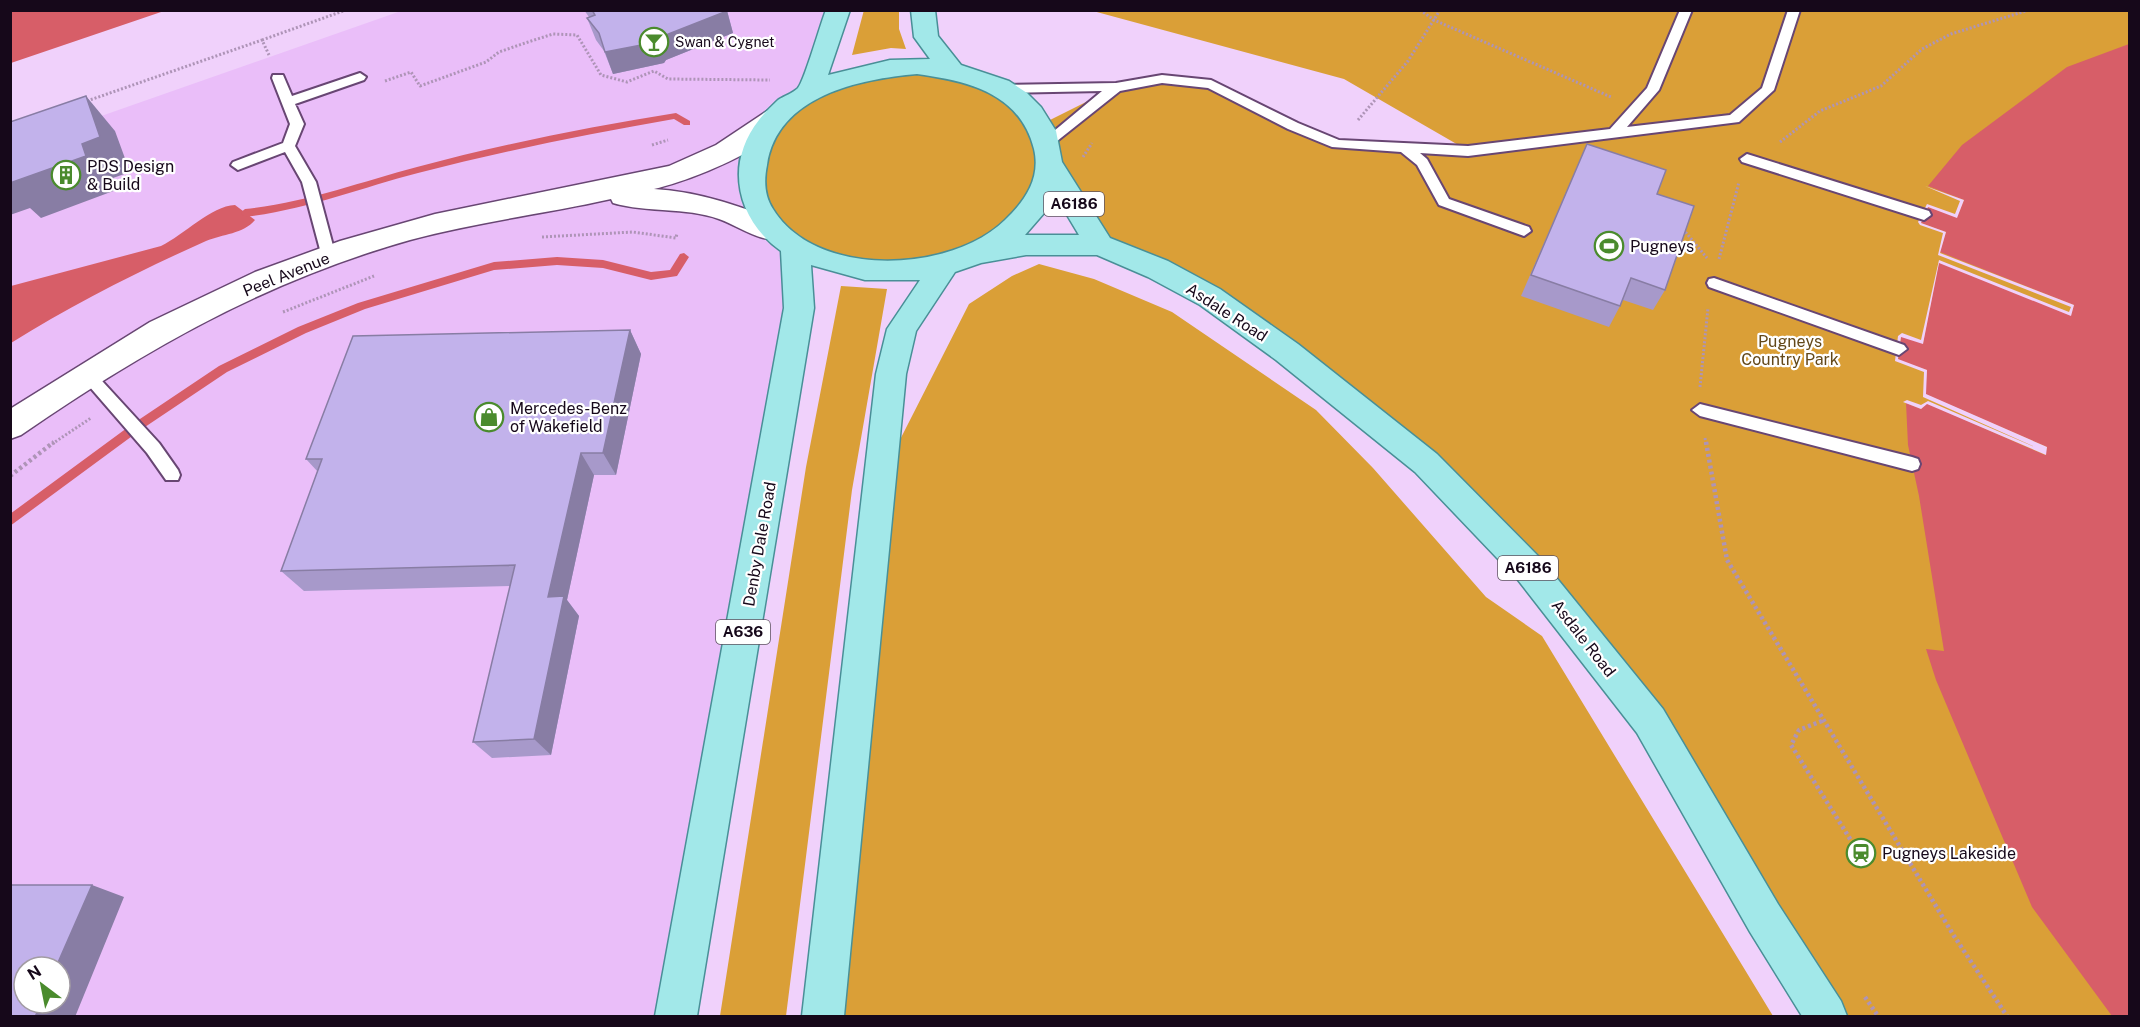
<svg xmlns="http://www.w3.org/2000/svg" width="2140" height="1027" font-family="'Public Sans',sans-serif">
<style>
.built{fill:#eabef9;fill-rule:evenodd}
.green{fill:#da9f37}
.water{fill:#d75e68}
.pier{fill:#f0d1fb}
.lines{fill:none;stroke-linecap:round;stroke-linejoin:round}
.stream{fill:#d75e68;fill-rule:evenodd}
.service-casing{stroke:#684673;stroke-width:4}
.tertiary-casing{stroke:#684673;stroke-width:3}
.primary-casing{stroke:#498f97;stroke-width:3}
.path-far1{stroke:#ae94b7;stroke-width:3;stroke-dasharray:2 2;stroke-linecap:butt}
.path{stroke:#ae94b7;stroke-width:4.5;stroke-dasharray:3 3;stroke-linecap:butt}
.service{fill:#fff;fill-rule:evenodd}
.tertiary{fill:#fff;fill-rule:evenodd}
.primary{fill:#a2e8e9;fill-rule:evenodd}
.wall{fill:#a799ca}
.shaded-wall{fill:#887da4}
.building{fill:#c2b2eb;stroke:#887da4;stroke-width:1.5}
.labels{text-anchor:middle;stroke-width:4.5;stroke-linejoin:round;paint-order:stroke}
.far-poi-label{font-size:14px;fill:#16081a;stroke:#fff;text-anchor:start}
.shield{fill:#fff;stroke:#5c525f;stroke-width:1.5}
.shield-label{font-size:15px;font-weight:bold;fill:#16081a}
.poi-label{font-size:16px;fill:#16081a;stroke:#fff;text-anchor:start}
.street-label{font-size:16px;fill:#16081a;stroke:#fff}
.park-label{font-size:16px;fill:#634819;stroke:#fff}
</style>
<rect width="100%" height="100%" fill="#f0d1fb"/>
<path class="built" d="M401,11H838L795,247L799,308L676,1016H11L10,148ZM24,967H60V1003H24Z"/>
<path class="green" d="M864,10L899,11V29L906,49L891,48L852,55Z
M1093,11H2129V1016H1826L1764,918L1530,570L1287,352L1100,245L1046,183L976,253L865,271L774,231L751,166L776,117L881,68L979,77L1040,125L1116,87L1162,79L1211,84L1337,144L1467,150L1344,79Z
M1039,264L1094,279L1172,312L1316,410L1373,468L1486,597L1542,636L1773,1016H807L879,481L969,304L1012,276Z
M841,286L887,289L852,490L786,1016H720L806,467Z"/>
<path class="water" d="M11,10H164V11L11,63Z
M2129,44V1016H2112L2032,907L1936,680L1926,649L1944,651L1919,496L1908,445L1906,403L1921,409L1927,403L2045,455L2047,447L1925,394L1927,370L1898,360L1901,336L1923,343L1939,262L2071,315L2074,305L1940,252L1946,232L1921,223L1928,207L1957,217L1964,200L1928,186L1962,145L2067,67Z
M235,205L255,220C243,234 223,234 206,241C139,271 73,304 11,343V286L161,246C184,235 211,206 235,205Z"/>
<path class="pier" d="M1925,186L1964,200L1957,218L1928,207L1921,223L1946,232L1940,253L2074,305L2071,316L1939,263L1923,344L1901,337L1898,359L1927,370L1926,394L2047,447L2046,455L1927,404L1921,409L1903,402L1907,400L1921,405L1928,401L2044,451L1923,397L1924,372L1895,361L1898,336L1902,333L1921,340L1939,260L2069,312L2071,307L1938,255L1943,233L1920,225L1918,222L1927,204L1955,214L1960,201Z"/>
<g class="lines">
<path class="stream" d="M676,113L690,121V125H684L674,119C588,134 503,151 418,173C360,188 305,210 245,217L240,213L245,209C305,203 360,182 417,167C502,144 589,127 676,113Z
M684,253L689,257L677,276L651,280L603,268L557,265L494,270L365,309L306,333L227,372L139,431L10,526V514L131,425L219,366L298,327L358,303L494,262L557,257L603,260L651,272L670,270L680,254Z"/>
<g class="service-casing">
<path id="service" d="M1680,10H1692L1659,90L1627,127L1730,115L1762,88L1788,10H1800L1774,90L1739,122L1468,156L1420,153L1427,159L1449,199L1529,227L1531,231L1524,236L1439,205L1417,165L1401,152L1332,147L1288,129L1208,88L1162,83L1120,91L1047,149L1040,144L1042,141L1102,91L1004,93L998,89L1004,85L1116,83L1162,75L1211,80L1298,123L1339,140L1468,146L1610,129L1647,88Z
M360,73L366,77L364,80L295,104L304,124L295,146L316,182L336,257L329,262L322,257L302,182L285,152L238,170L231,165L233,162L283,143L290,124L272,78L273,75H283L292,96Z
M1747,154L1929,211L1931,215L1924,220L1742,162L1740,159Z
M1714,278L1904,345L1907,349L1899,355L1709,287L1707,283L1709,279Z
M87,368L92,370L159,443L178,470L180,475L178,480H166L147,453L82,378L79,374L82,370Z
M1700,404L1912,457L1918,459L1920,464L1918,469L1912,471L1700,416L1692,410Z"/>
</g>
<g class="tertiary-casing">
<path id="tertiary" d="M776,108L785,111L789,117C769,150 691,180 654,189C701,192 741,206 784,224L788,231L784,238C763,245 739,226 719,219C685,207 647,213 613,203L611,199C544,214 476,222 410,240C265,281 144,350 21,435L10,439V409L150,322L255,272L340,241L435,214L669,166L716,145L767,111Z"/>
</g>
<g class="primary-casing">
<path id="primary" d="M826,10H850L828,75L890,60L930,59L914,37L911,10H935L938,36L961,65L1009,81L1027,93L1041,107L1056,131L1062,162L1110,238L1168,261L1220,289L1298,344L1437,454L1542,560L1663,709L1778,904L1841,1001L1847,1016H1802L1750,932L1637,733L1518,580L1415,472L1276,360L1200,305L1148,277L1097,255H1026L981,263L955,272L916,331L906,374L844,1016H802L876,374L887,329L920,280H865L811,265L814,308L697,1016H655L784,308L781,251C737,220 724,164 759,120C764,113 772,106 778,100C784,96 793,93 798,88C805,79 820,25 826,10ZM917,74C968,81 1020,93 1034,149C1041,178 1025,201 1005,220C951,273 816,279 773,209C764,195 764,180 767,165C777,96 859,79 917,74ZM1055,195L1079,235H1025L1045,212Z"/>
</g>
<path class="path-far1" d="M1420,10L1434,20L1611,97
M262,40L346,10
M385,81L411,72L420,86L486,62L499,52L525,43L553,34L577,35L601,75L627,82L654,71L668,79L770,80
M87,101L262,40L269,55
M1358,120L1408,61L1440,10
M1780,142L1820,111L1881,86L1922,49L1951,34L2029,10
M652,145L668,140
M1083,157L1092,143
M1683,229L1707,258
M542,237L633,232L676,238L677,233
M1719,259L1739,182
M283,312L374,276
M1700,387L1708,308
M1705,438L1706,444
M52,444L91,418"/>
<path class="path" d="M1706,442L1727,560L1954,936L2007,1016
M10,476L54,442
M1822,721L1799,730L1791,745L1852,842
M1865,997L1878,1016"/>
<use href="#service" class="service"/>
<use href="#tertiary" class="tertiary"/>
<use href="#primary" class="primary"/>
</g>
<path class="wall" d="M584,10H727L733,33L666,60L664,63L613,74L604,51L596,40L587,18L589,17Z
M1587,144L1657,194L1665,290L1653,310L1623,300L1620,306L1609,327L1521,296Z
M630,330L641,354L616,475H594L567,600L579,616L551,755L492,758L473,742L510,586L304,591L281,571L318,472L306,459Z"/>
<path class="shaded-wall" d="M727,11L733,33L666,60L664,63L613,74L605,52L658,38Z
M86,96L115,131L130,172L113,178L116,190L41,218L30,208L10,215V178L82,144Z
M630,330L641,354L616,475L603,453Z
M581,453L594,475L567,600L579,616L551,755L534,739L548,597Z
M92,885L124,897L75,1017H35L41,1003H60V967H56Z"/>
<path class="building" d="M592,10H727V11L658,38L657,42L605,52L599,33L587,18L595,15Z
M86,96L100,137L82,144L86,156L10,183V122Z
M1587,144L1666,170L1657,194L1694,206L1665,290L1631,278L1620,306L1531,275Z
M630,330L603,453H581L548,597L564,596L534,739L473,742L515,565L281,571L322,459H306L353,336Z
M10,885H92L56,967H24V1003H41L35,1017H10Z"/>
<defs>
<g id="bar-ring" transform="scale(1.5)"><circle r="9.5" fill="#fff" stroke="#4a8b2d" stroke-width="1.5"/><path d="M-6-5H6L.8 .8V4.5H3.5V6h-7V4.5H-.8V.8Z" fill="#4a8b2d"/></g>
<g id="building-ring" transform="scale(1.5)"><circle r="9.5" fill="#fff" stroke="#4a8b2d" stroke-width="1.5"/><path d="M-4-6H4V6H1V3H-1V6H-4ZM-2.5-4.3h1.7v1.8h-1.7ZM.8-4.3h1.7v1.8H.8ZM-2.5-1h1.7V.8h-1.7ZM.8-1h1.7V.8H.8Z" fill="#4a8b2d"/></g>
<g id="stadium-ring" transform="scale(1.5)"><circle r="9.5" fill="#fff" stroke="#4a8b2d" stroke-width="1.5"/><path d="M0-5a6.5 5 0 1 0 0 10a6.5 5 0 1 0 0-10ZM-3.5-1.8h7v3.6h-7Z" fill="#4a8b2d"/></g>
<g id="shop-ring" transform="scale(1.5)"><circle r="9.5" fill="#fff" stroke="#4a8b2d" stroke-width="1.5"/><path d="M-5-2.5h2.3a2.7 3.5 0 0 1 5.4 0H5L5.5 6h-11ZM-1.5-2.5h3a1.5 2.3 0 0 0-3 0Z" fill="#4a8b2d"/></g>
<g id="station-ring" transform="scale(1.5)"><circle r="9.5" fill="#fff" stroke="#4a8b2d" stroke-width="1.5"/><path d="M-3-6H3Q5-6 5-4V2Q5 4 3 4L4.5 6H3L1.5 4h-3L-3 6H-4.5L-3 4Q-5 4-5 2V-4Q-5-6-3-6ZM-3.5-4v3h7v-3ZM-3.5 1v1.5H-2V1ZM2 1v1.5H3.5V1Z" fill="#4a8b2d"/></g>
</defs>
<g fill-rule="evenodd">
<use href="#bar-ring" x="654" y="42"/>
<use href="#building-ring" x="66" y="175"/>
<use href="#stadium-ring" x="1609" y="246"/>
<use href="#shop-ring" x="489" y="417"/>
<use href="#station-ring" x="1861" y="853"/>
</g>
<g class="labels">
<g class="far-poi-label">
<text x="675" y="47">Swan &amp; Cygnet</text>
</g>
<g class="shield">
<rect x="1044" y="192" width="60" height="24" rx="4.5"/>
<rect x="1498" y="556" width="60" height="24" rx="4.5"/>
<rect x="716" y="620" width="54" height="24" rx="4.5"/>
</g>
<g class="shield-label">
<text x="1074" y="209">A6186</text>
<text x="1528" y="573">A6186</text>
<text x="743" y="637">A636</text>
</g>
<g class="poi-label">
<text x="87" y="172">PDS Design<tspan x="87" dy="18">&amp; Build</tspan></text>
<text x="1630" y="252">Pugneys</text>
<text x="510" y="414">Mercedes-Benz<tspan x="510" dy="18">of Wakefield</tspan></text>
<text x="1882" y="859">Pugneys Lakeside</text>
</g>
<g class="street-label">
<text transform="translate(286 274) rotate(-22)" y="6">Peel Avenue</text>
<text transform="translate(1227 312) rotate(33)" y="6">Asdale Road</text>
<text transform="translate(759 544) rotate(-80)" y="6">Denby Dale Road</text>
<text transform="translate(1584 638) rotate(52)" y="6">Asdale Road</text>
</g>
<g class="park-label">
<text x="1790" y="347">Pugneys<tspan x="1790" dy="18">Country Park</tspan></text>
</g>
</g>
<rect width="2140" height="1027" fill="none" stroke="#16081a" stroke-width="24"/>
<g transform="translate(42 985) rotate(328)"><circle r="28" fill="#ffffff" stroke="#a29ca3" stroke-width="1.5"/>
<path d="M0-4.5L10 22L0 15L-10 22Z" fill="#4a8b2d"/>
<text y="-9" font-size="16" font-weight="bold" text-anchor="middle" fill="#16081a">N</text>
</g>
</svg>
